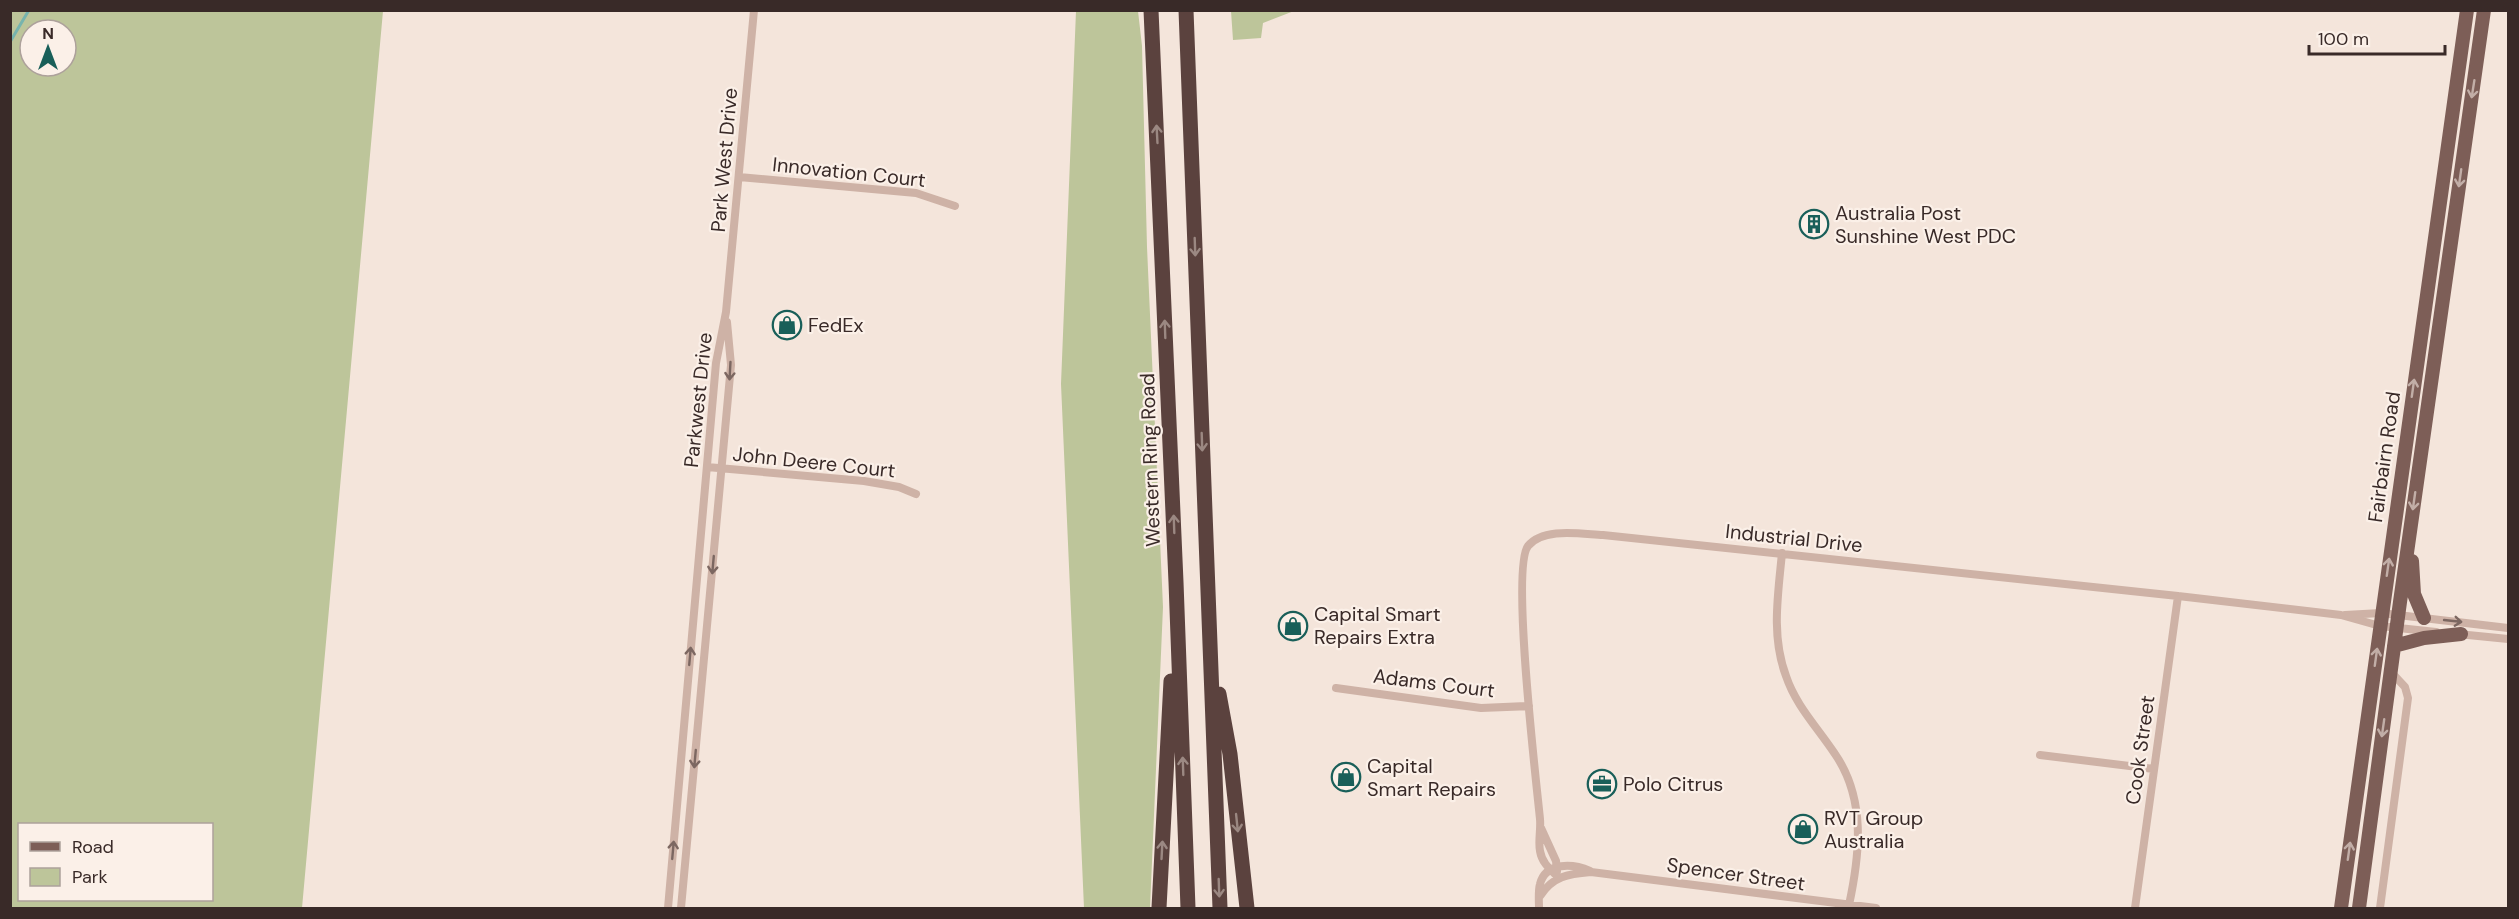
<svg xmlns="http://www.w3.org/2000/svg" width="2519" height="919" font-family="'DM Sans',sans-serif">
<style>
.green{fill:#bdc59a;fill-rule:evenodd}
.lines{fill:none;stroke-linecap:round;stroke-linejoin:round}
.stream{stroke:#77b4ae;stroke-width:3}
.minor{stroke:#ceb2a6;stroke-width:8}
.primary{stroke:#7d5e57;stroke-width:14}
.motorway{stroke:#5b423e;stroke-width:15}
.oneway{stroke:#c2aea7}
.oneway2{stroke:#9b8882}
.oneway3{stroke:#7c6761}
.labels{text-anchor:middle;stroke-width:4.5;stroke-linejoin:round;paint-order:stroke}
.street-label{font-size:20px;fill:#392a28;stroke:#fbf0e8}
.poi-label{font-size:20px;fill:#392a28;stroke:#fbf0e8;text-anchor:start}
</style>
<rect width="100%" height="100%" fill="#f4e5db"/>
<path class="green" d="M10,11H383L302,908H11ZM30,30H66V66H30ZM20,824H212V900H20Z
M1076,11H1138L1142,46L1147,247L1163,607L1150,908H1084L1061,384Z
M1231,11V10L1294,11L1263,23L1261,38L1233,40Z"/>
<g class="lines">
<path class="stream" d="M10,42L29,10"/>
<path class="minor" d="M739,177L916,193L955,206
M707,467L864,481L899,487L916,494
M1782,553C1778,595 1771,636 1786,676C1796,706 1818,728 1835,754C1866,799 1860,854 1849,905
M2345,615L2381,613L2508,628
M2458,634L2508,639
M1336,688L1481,708L1529,706
M2040,755L2154,769
M1541,828L1556,861L1557,871
M1558,877C1550,869 1542,863 1540,851C1538,841 1541,830 1540,819C1536,779 1511,568 1528,546C1543,527 1581,534 1603,535L2178,596L2341,615L2380,626L2436,632
M1540,896C1553,876 1568,874 1591,872L1876,908
M668,908L716,363L726,312L754,10
M681,908L731,365L727,322
M1539,908C1539,901 1538,891 1540,884C1546,861 1574,864 1590,871
M2135,908L2178,596
M2380,908L2408,698L2405,687L2391,672"/>
<path class="primary" d="M2412,561L2414,594L2424,618
M2394,646L2424,638L2461,634
M2341,908L2467,10
M2359,908L2400,602L2484,10"/>
<path class="motorway" d="M1151,10L1176,582L1188,908
M1186,10L1220,908
M1219,694L1230,754L1247,908
M1159,908L1171,681"/>
</g>
<defs><path id="oneway-shaft" d="M-6 0H5M1.5-3L5.5 0L1.5 3" fill="none" stroke-width="1.6" stroke-linecap="round" stroke-linejoin="round" transform="scale(1.5)"/></defs>
<g class="oneway">
<use href="#oneway-shaft" transform="translate(2473 89) rotate(99)"/>
<use href="#oneway-shaft" transform="translate(2460 178) rotate(98)"/>
<use href="#oneway-shaft" transform="translate(2413 388) rotate(-82)"/>
<use href="#oneway-shaft" transform="translate(2414 501) rotate(98)"/>
<use href="#oneway-shaft" transform="translate(2388 567) rotate(-82)"/>
<use href="#oneway-shaft" transform="translate(2376 657) rotate(-82)"/>
<use href="#oneway-shaft" transform="translate(2383 728) rotate(98)"/>
<use href="#oneway-shaft" transform="translate(2349 851) rotate(-82)"/>
</g>
<g class="oneway2">
<use href="#oneway-shaft" transform="translate(1157 134) rotate(-93)"/>
<use href="#oneway-shaft" transform="translate(1195 247) rotate(88)"/>
<use href="#oneway-shaft" transform="translate(1165 329) rotate(-92)"/>
<use href="#oneway-shaft" transform="translate(1202 442) rotate(88)"/>
<use href="#oneway-shaft" transform="translate(1174 524) rotate(-92)"/>
<use href="#oneway-shaft" transform="translate(1183 766) rotate(-92)"/>
<use href="#oneway-shaft" transform="translate(1237 823) rotate(84)"/>
<use href="#oneway-shaft" transform="translate(1162 850) rotate(-87)"/>
<use href="#oneway-shaft" transform="translate(1219 888) rotate(88)"/>
</g>
<g class="oneway3">
<use href="#oneway-shaft" transform="translate(730 371) rotate(93)"/>
<use href="#oneway-shaft" transform="translate(713 565) rotate(95)"/>
<use href="#oneway-shaft" transform="translate(2453 621) rotate(6)"/>
<use href="#oneway-shaft" transform="translate(690 656) rotate(-85)"/>
<use href="#oneway-shaft" transform="translate(695 759) rotate(95)"/>
<use href="#oneway-shaft" transform="translate(673 850) rotate(-85)"/>
</g>
<defs>
<g id="building-ring" transform="scale(1.5)"><circle r="9.5" fill="#fbf0e8" stroke="#195f59" stroke-width="1.5"/><path d="M-4-6H4V6H1V3H-1V6H-4ZM-2.5-4.3h1.7v1.8h-1.7ZM.8-4.3h1.7v1.8H.8ZM-2.5-1h1.7V.8h-1.7ZM.8-1h1.7V.8H.8Z" fill="#195f59"/></g>
<g id="shop-ring" transform="scale(1.5)"><circle r="9.5" fill="#fbf0e8" stroke="#195f59" stroke-width="1.5"/><path d="M-5-2.5h2.3a2.7 3.5 0 0 1 5.4 0H5L5.5 6h-11ZM-1.5-2.5h3a1.5 2.3 0 0 0-3 0Z" fill="#195f59"/></g>
<g id="office-ring" transform="scale(1.5)"><circle r="9.5" fill="#fbf0e8" stroke="#195f59" stroke-width="1.5"/><path d="M-6-3h4V-5.5h4V-3h4V5H-6ZM-1-4.5V-3h2v-1.5ZM-6 0V1H6V0Z" fill="#195f59"/></g>
</defs>
<g fill-rule="evenodd">
<use href="#building-ring" x="1814" y="224"/>
<use href="#shop-ring" x="787" y="325"/>
<use href="#shop-ring" x="1293" y="626"/>
<use href="#shop-ring" x="1346" y="777"/>
<use href="#office-ring" x="1602" y="784"/>
<use href="#shop-ring" x="1803" y="829"/>
</g>
<g class="labels">
<g class="street-label">
<text transform="translate(724 160) rotate(-85)" y="7">Park West Drive</text>
<text transform="translate(849 172) rotate(6)" y="7">Innovation Court</text>
<text transform="translate(698 400) rotate(-84)" y="7">Parkwest Drive</text>
<text transform="translate(2384 457) rotate(-82)" y="7">Fairbairn Road</text>
<text transform="translate(1150 460) rotate(-92)" y="7">Western Ring Road</text>
<text transform="translate(814 462) rotate(6)" y="7">John Deere Court</text>
<text transform="translate(1794 538) rotate(6)" y="7">Industrial Drive</text>
<text transform="translate(1434 683) rotate(7)" y="7">Adams Court</text>
<text transform="translate(2140 750) rotate(-82)" y="7">Cook Street</text>
<text transform="translate(1736 874) rotate(8)" y="7">Spencer Street</text>
</g>
<g class="poi-label">
<text x="1835" y="220">Australia Post<tspan x="1835" dy="23">Sunshine West PDC</tspan></text>
<text x="808" y="332">FedEx</text>
<text x="1314" y="621">Capital Smart<tspan x="1314" dy="23">Repairs Extra</tspan></text>
<text x="1367" y="773">Capital<tspan x="1367" dy="23">Smart Repairs</tspan></text>
<text x="1623" y="791">Polo Citrus</text>
<text x="1824" y="825">RVT Group<tspan x="1824" dy="23">Australia</tspan></text>
</g>
</g>
<rect width="2519" height="919" fill="none" stroke="#392a28" stroke-width="24"/>
<rect x="18" y="823" width="195" height="78" fill="#fbf0e8" stroke="#ada19b" stroke-width="1.5"/>
<rect x="30" y="842" width="30" height="9" fill="#7d5e57" stroke="#ada19b" stroke-width="1.5"/>
<text x="72" y="853" font-size="18" fill="#392a28">Road</text>
<rect x="30" y="868" width="30" height="18" fill="#bdc59a" stroke="#ada19b" stroke-width="1.5"/>
<text x="72" y="883" font-size="18" fill="#392a28">Park</text>
<g transform="translate(48 48)"><circle r="28" fill="#fbf0e8" stroke="#ada19b" stroke-width="1.5"/>
<path d="M0-4.5L10 22L0 15L-10 22Z" fill="#195f59"/>
<text y="-9" font-size="16" font-weight="bold" text-anchor="middle" fill="#392a28">N</text>
</g>
<path d="M2309 45v9h136v-9" fill="none" stroke="#392a28" stroke-width="3"/>
<text x="2318" y="45" font-size="18" fill="#392a28" stroke="#fbf0e8" stroke-width="4.5" paint-order="stroke">100 m</text>
</svg>
